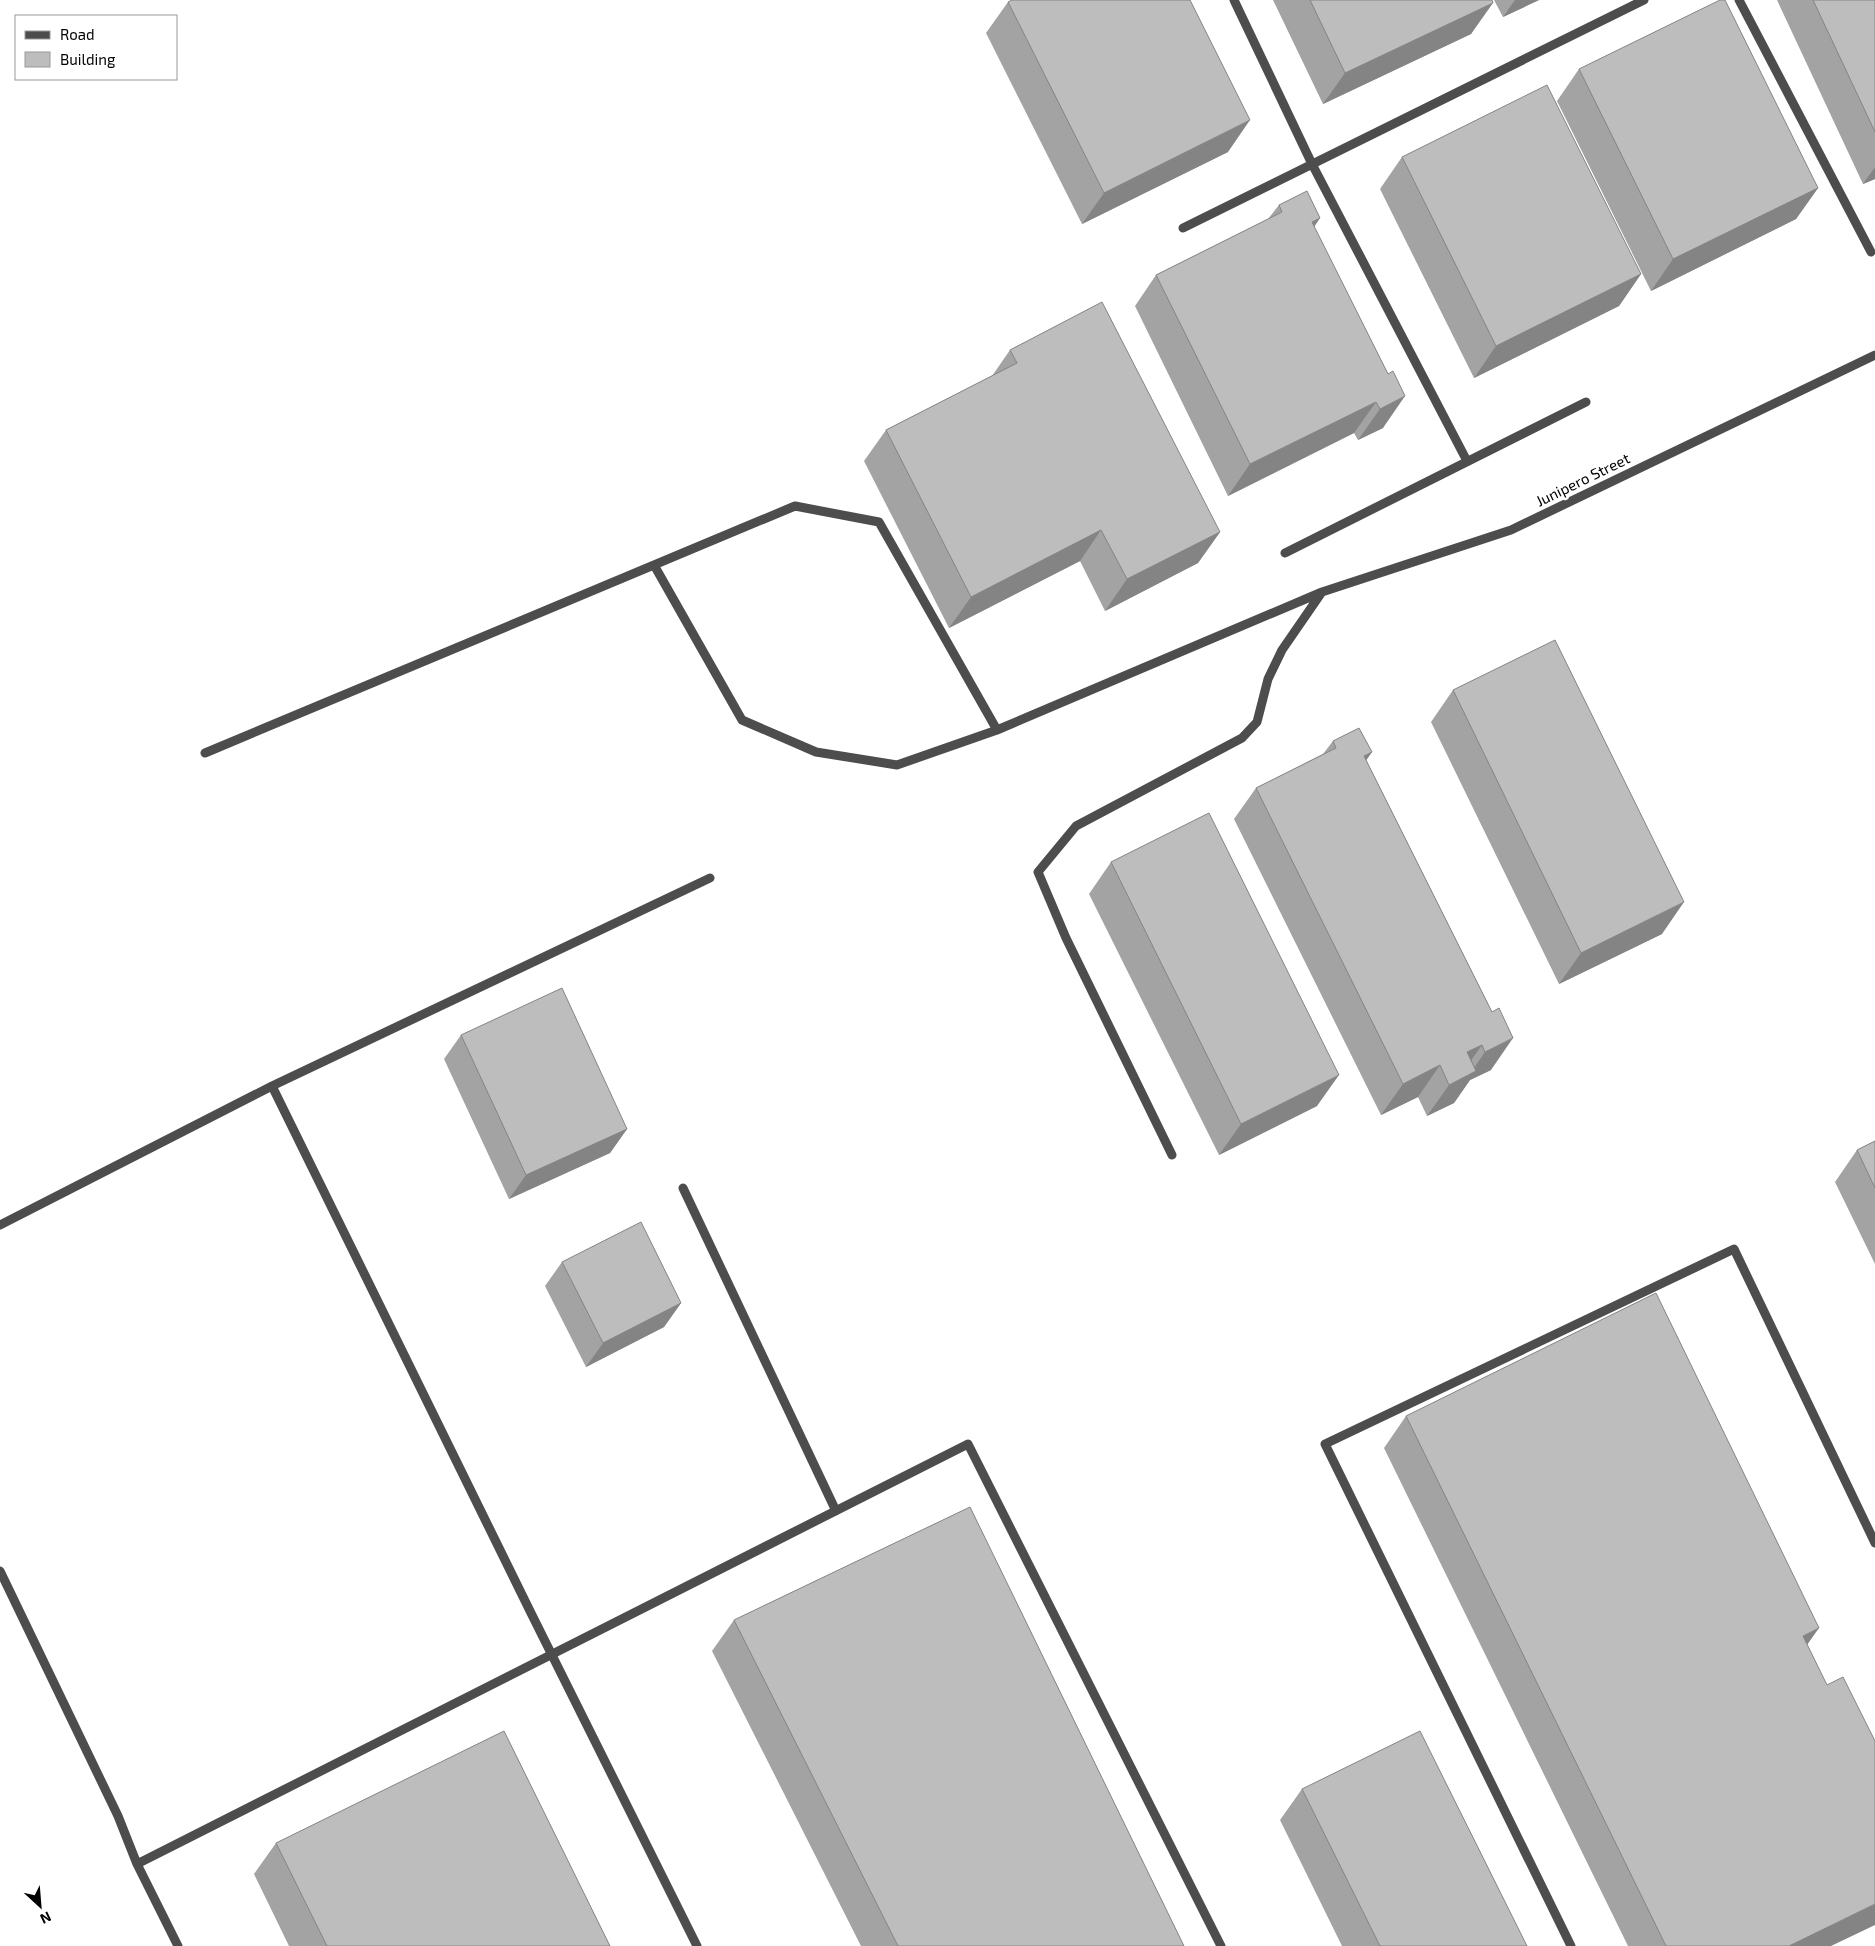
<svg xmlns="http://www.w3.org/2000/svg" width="1875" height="1946" font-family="'Exo 2',sans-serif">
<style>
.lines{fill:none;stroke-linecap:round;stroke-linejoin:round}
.minor{stroke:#4d4d4d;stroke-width:9}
.wall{fill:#a3a3a3}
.shaded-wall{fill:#848484}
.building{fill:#bdbdbd;stroke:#848484}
.labels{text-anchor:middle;stroke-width:5;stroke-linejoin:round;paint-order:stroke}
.street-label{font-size:15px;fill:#000;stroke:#fff}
</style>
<rect width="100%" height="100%" fill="#fff"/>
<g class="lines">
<path class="minor" d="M1234,0L1312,164L1467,461
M1739,0L1871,252
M1183,228L1644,0
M1285,553L1586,402
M654,565L742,720L816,752L897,765L997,730L1322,592L1511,530L1875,355
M205,753L795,506L879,522L997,730
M272,1086L530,1611L697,1946
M1172,1155L1066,938L1038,872L1076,826L1242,738L1257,722L1268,679L1282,650L1322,592
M683,1188L836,1511
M0,1225L272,1086L710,878
M0,1571L118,1816L137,1864
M178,1946L137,1864L968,1444L1221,1946
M1571,1946L1325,1444L1734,1249L1875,1543"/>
</g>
<path class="wall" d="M1273,0H1492L1471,34L1323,104Z
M1494,0H1539L1503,17Z
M1777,0H1875V179L1863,184Z
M1008,2L1228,152L1082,224L986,33Z
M1579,69L1818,188L1796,219L1651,291L1557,101Z
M1402,157L1641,274L1619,306L1474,378L1380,189Z
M1279,205L1320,218L1314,227L1388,374L1383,428L1358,440L1354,433L1228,496L1135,306L1156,275L1268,219Z
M1010,350L1220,532L1198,563L1105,611L1080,561L949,628L864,461L886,430L992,376Z
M1453,690L1662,934L1559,984L1431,722Z
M1333,741L1372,752L1366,760L1492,1012L1491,1070L1470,1080L1454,1103L1427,1116L1418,1097L1381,1115L1234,819L1256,788L1323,754Z
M1111,862L1317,1106L1219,1155L1089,894Z
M461,1035L627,1129L610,1153L509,1199L444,1059Z
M1875,1141V1264L1835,1182L1857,1150Z
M562,1262L681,1303L664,1327L586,1367L545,1286Z
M1406,1416L1807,1645L1831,1946H1628L1384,1448Z
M734,1620L1184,1946H861L712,1651Z
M1302,1789L1527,1946H1342L1280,1820Z
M276,1843L610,1946H289L254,1874Z"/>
<path class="shaded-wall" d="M1515,0H1539L1503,17Z
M1493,3L1471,34L1323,104L1345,73Z
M1250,120L1228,152L1082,224L1104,193Z
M1875,167V179L1863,184Z
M1818,188L1796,219L1651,291L1673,259Z
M1320,218L1298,250L1312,222Z
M1641,274L1619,306L1474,378L1496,346Z
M1405,396L1383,428L1358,440L1380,409Z
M1376,402L1354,433L1228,496L1250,464Z
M1101,530L1080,561L949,628L971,597Z
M1220,532L1198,563L1105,611L1127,579Z
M1372,752L1350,783L1364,756Z
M1684,902L1662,934L1559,984L1581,953Z
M1513,1038L1491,1070L1470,1080L1454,1103L1427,1116L1449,1085L1469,1075L1485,1052Z
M1482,1045L1460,1076L1467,1052Z
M1440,1065L1418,1097L1381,1115L1403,1084Z
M1339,1075L1317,1106L1219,1155L1241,1124Z
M627,1129L610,1153L509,1199L526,1175Z
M681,1303L664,1327L586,1367L603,1343Z
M1819,1628L1797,1659L1803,1636Z
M1875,1904V1925L1831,1946H1789Z"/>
<path class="building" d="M1012,0H1190L1250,120L1104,193L1008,2Z
M1310,0H1492L1493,3L1345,73Z
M1720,0H1725L1818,188L1673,259L1579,69Z
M1813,0H1875V132Z
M1547,85L1641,274L1496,346L1402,157Z
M1307,191L1320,218L1312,222L1388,374L1393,371L1405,396L1380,409L1376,402L1250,464L1156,275L1282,212L1279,205Z
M1102,302L1220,532L1127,579L1101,530L971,597L886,430L1017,363L1010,350Z
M1555,640L1684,902L1581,953L1453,690Z
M1359,728L1372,752L1364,756L1492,1012L1499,1008L1513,1038L1485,1052L1482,1045L1467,1052L1476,1071L1449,1085L1440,1065L1403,1084L1256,788L1336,748L1333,741Z
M1209,813L1339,1075L1241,1124L1111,862Z
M562,988L627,1129L526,1175L461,1035Z
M1875,1141V1188L1857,1150Z
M641,1222L681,1303L603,1343L562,1262Z
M1656,1293L1819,1628L1803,1636L1827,1685L1843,1677L1875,1741V1904L1789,1946H1666L1406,1416Z
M970,1507L1184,1946H898L734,1620Z
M504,1731L610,1946H327L276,1843Z
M1420,1731L1527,1946H1380L1302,1789Z"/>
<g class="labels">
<g class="street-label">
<text transform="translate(1583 480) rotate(-26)" y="5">Junipero Street</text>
</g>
</g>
<rect x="15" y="15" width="162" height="65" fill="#ffffff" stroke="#999999"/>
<rect x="25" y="31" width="25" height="8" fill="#4d4d4d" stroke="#999999"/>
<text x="60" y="40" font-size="15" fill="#000000">Road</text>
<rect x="25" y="52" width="25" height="15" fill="#bdbdbd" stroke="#999999"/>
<text x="60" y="65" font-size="15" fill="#000000">Building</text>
<g transform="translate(40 1906) rotate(154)" stroke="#ffffff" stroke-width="4" paint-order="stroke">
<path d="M0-4L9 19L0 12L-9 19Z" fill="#000000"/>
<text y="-8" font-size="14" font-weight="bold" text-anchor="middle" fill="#000000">N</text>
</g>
</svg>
